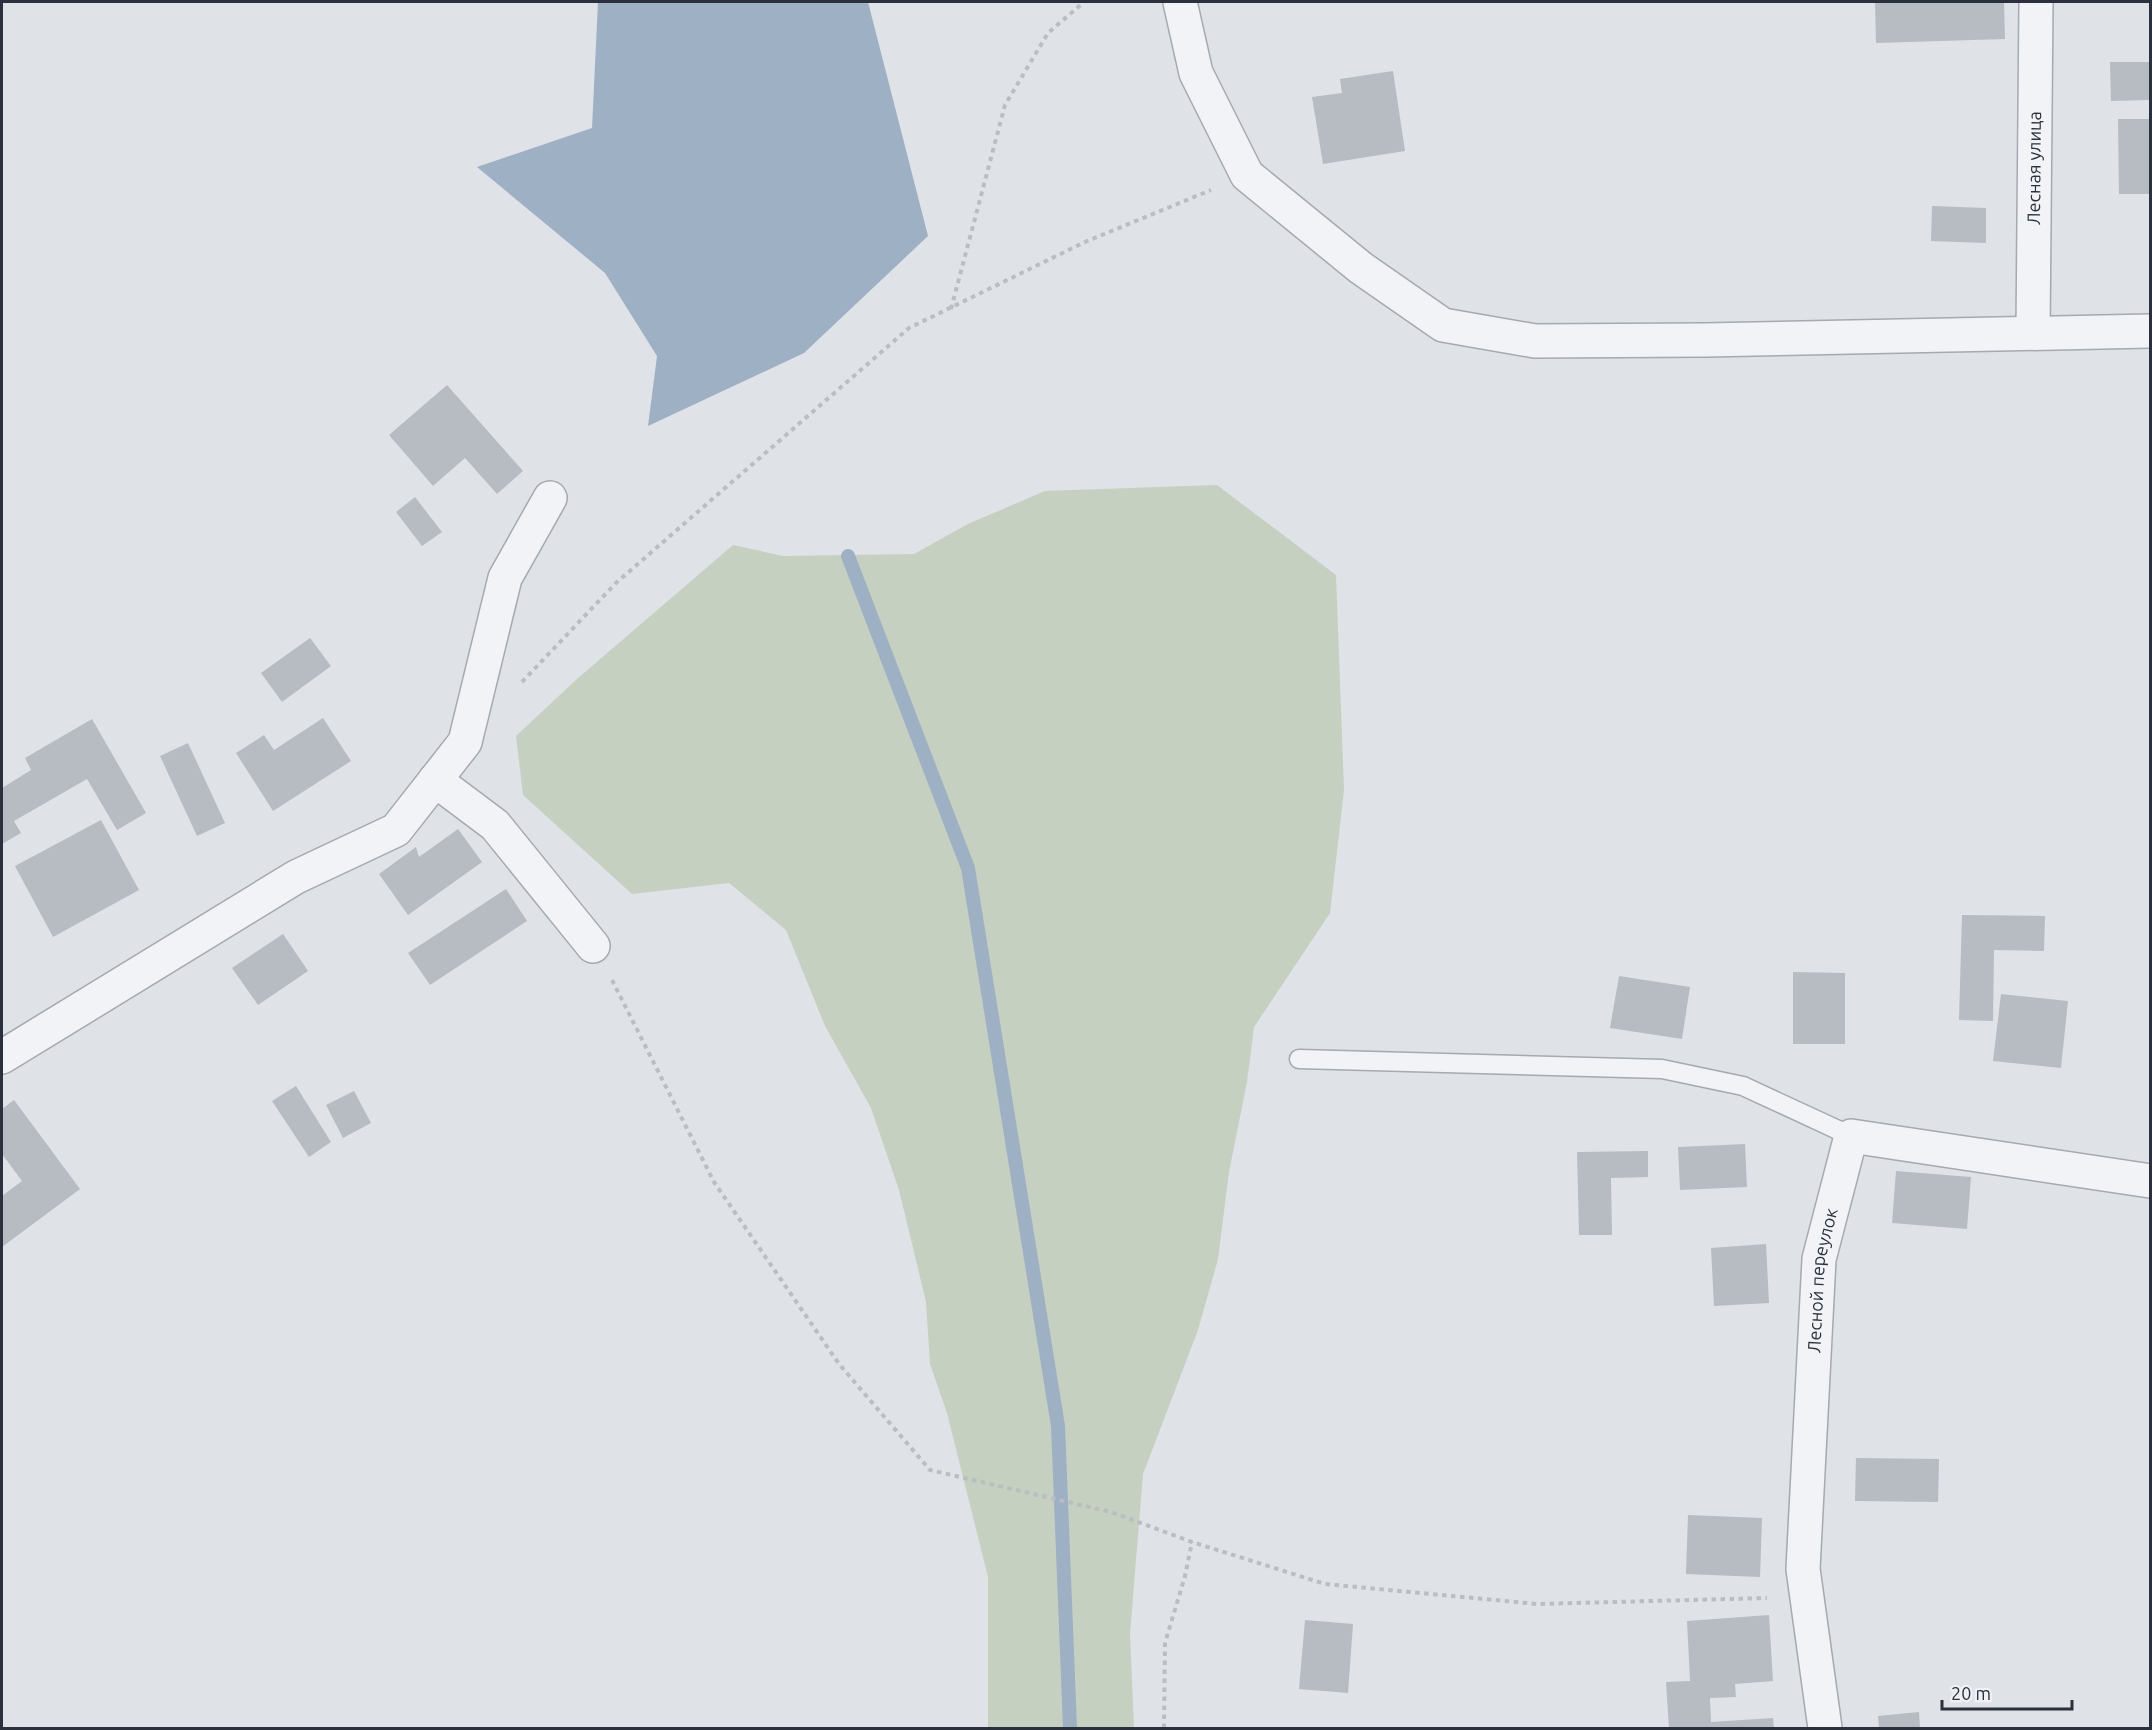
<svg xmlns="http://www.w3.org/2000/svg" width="2152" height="1730" font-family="Ubuntu,sans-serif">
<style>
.green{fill:#c5d0c1}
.water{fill:#9eb0c3}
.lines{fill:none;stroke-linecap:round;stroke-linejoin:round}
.stream{stroke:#9eb0c3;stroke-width:14}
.building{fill:#b7bcc3}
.service-casing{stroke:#a5a9b0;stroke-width:21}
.minor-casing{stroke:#a5a9b0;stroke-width:36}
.path{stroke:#babdc2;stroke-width:4;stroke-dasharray:4.5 4.5;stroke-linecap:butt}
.service{stroke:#f2f3f6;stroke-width:18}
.minor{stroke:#f2f3f6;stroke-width:33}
.labels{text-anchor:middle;stroke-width:5;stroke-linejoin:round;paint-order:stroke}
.street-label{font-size:18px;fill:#2a313c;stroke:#eff1f5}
</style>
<rect width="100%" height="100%" fill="#dfe2e7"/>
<path class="green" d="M1217,485L1336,575L1344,790L1330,913L1254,1027L1247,1082L1229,1172L1218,1259L1198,1330L1143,1474L1130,1634L1134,1728H988V1577L947,1413L930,1364L926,1302L899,1190L871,1108L825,1026L786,930L729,883L632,894L523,795L516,736L577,679L733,545L783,556L914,554L968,524L1045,491Z"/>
<path class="water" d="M598,2H868L928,236L804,353L648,426L657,356L605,273L477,167L592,128Z"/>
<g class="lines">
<path class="stream" d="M848,556L968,868L1058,1426L1070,1728"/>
</g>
<path class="building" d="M1875,2H2004L2005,39L1876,43Z
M2110,62H2150V100L2111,101Z
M1393,71L1405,151L1323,164L1312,97L1342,93L1340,79Z
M2118,119H2150V194H2119Z
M1932,206L1986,208V243L1931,241Z
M447,385L523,471L497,494L465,458L433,486L389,435Z
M415,497L442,532L422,546L396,512Z
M310,638L331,666L282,702L261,673Z
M323,718L351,761L273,811L236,753L264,735L274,750Z
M92,719L146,813L117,830L87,779L14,821L21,833L2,844V788L31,770L25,758Z
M188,743L225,823L197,836L160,756Z
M101,820L139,890L53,937L15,866Z
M458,829L482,862L408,915L379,874L416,847L419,857Z
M506,889L527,921L430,985L408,953Z
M1962,915L2045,916L2044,951L1994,950L1993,1021L1959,1020Z
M283,934L308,971L258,1005L232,968Z
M1793,972L1845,973V1044H1793Z
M1619,976L1690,987L1682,1039L1610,1028Z
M2001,994L2068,1001L2061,1068L1993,1061Z
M296,1086L331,1142L309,1157L272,1101Z
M354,1091L371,1123L343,1138L326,1105Z
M14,1100L80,1189L2,1247V1196L22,1181L2,1154V1109Z
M1745,1144L1747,1187L1680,1190L1678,1147Z
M1648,1151V1177L1611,1178L1612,1235H1579L1577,1152Z
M1896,1171L1971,1177L1967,1229L1892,1223Z
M1766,1244L1769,1303L1714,1306L1711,1248Z
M1856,1458L1939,1459L1938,1502L1855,1501Z
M1688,1515L1762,1518L1760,1577L1686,1574Z
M1769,1615L1773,1681L1735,1684L1736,1697L1710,1698L1711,1722L1773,1718L1774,1728H1669L1666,1682L1690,1681L1687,1621Z
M1305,1620L1353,1624L1348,1693L1299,1689Z
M1919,1712L1920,1728H1879L1878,1716Z"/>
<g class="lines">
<g class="service-casing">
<path id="service" d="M1299,1059L1662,1069L1743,1086L1851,1136"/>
</g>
<g class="minor-casing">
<g id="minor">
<path d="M1180,2L1196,73L1247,175L1361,268L1443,325L1535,341L1705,340L2150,331"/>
<path id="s1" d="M2033,333L2036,2"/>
<path d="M435,780L495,825L593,946"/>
<path d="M2,1057L296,877L396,830L465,742L505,578L550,498"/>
<path id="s2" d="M1825,1728L1803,1569L1819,1259L1851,1136L2150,1181"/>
</g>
</g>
<path class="path" d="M951,309L1005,105L1048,33L1084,2
M522,682L616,583L909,328L1085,242L1211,190
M612,980L714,1182L839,1364L930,1470L1111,1512L1192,1542L1325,1584L1537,1604L1767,1598
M1164,1728L1165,1643L1185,1576L1192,1542"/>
<use href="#service" class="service"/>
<use href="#minor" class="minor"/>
</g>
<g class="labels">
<g class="street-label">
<text dy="6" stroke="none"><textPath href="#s1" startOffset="165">Лесная улица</textPath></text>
<text dy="6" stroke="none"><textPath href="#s2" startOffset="450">Лесной переулок</textPath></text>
</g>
</g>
<rect width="2152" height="1730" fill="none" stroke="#2a313c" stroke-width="6"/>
<path d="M1942 1700v9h130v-9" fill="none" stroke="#2a313c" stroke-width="3"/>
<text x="1951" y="1700" font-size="18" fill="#2a313c" stroke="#eff1f5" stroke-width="4.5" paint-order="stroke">20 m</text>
</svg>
